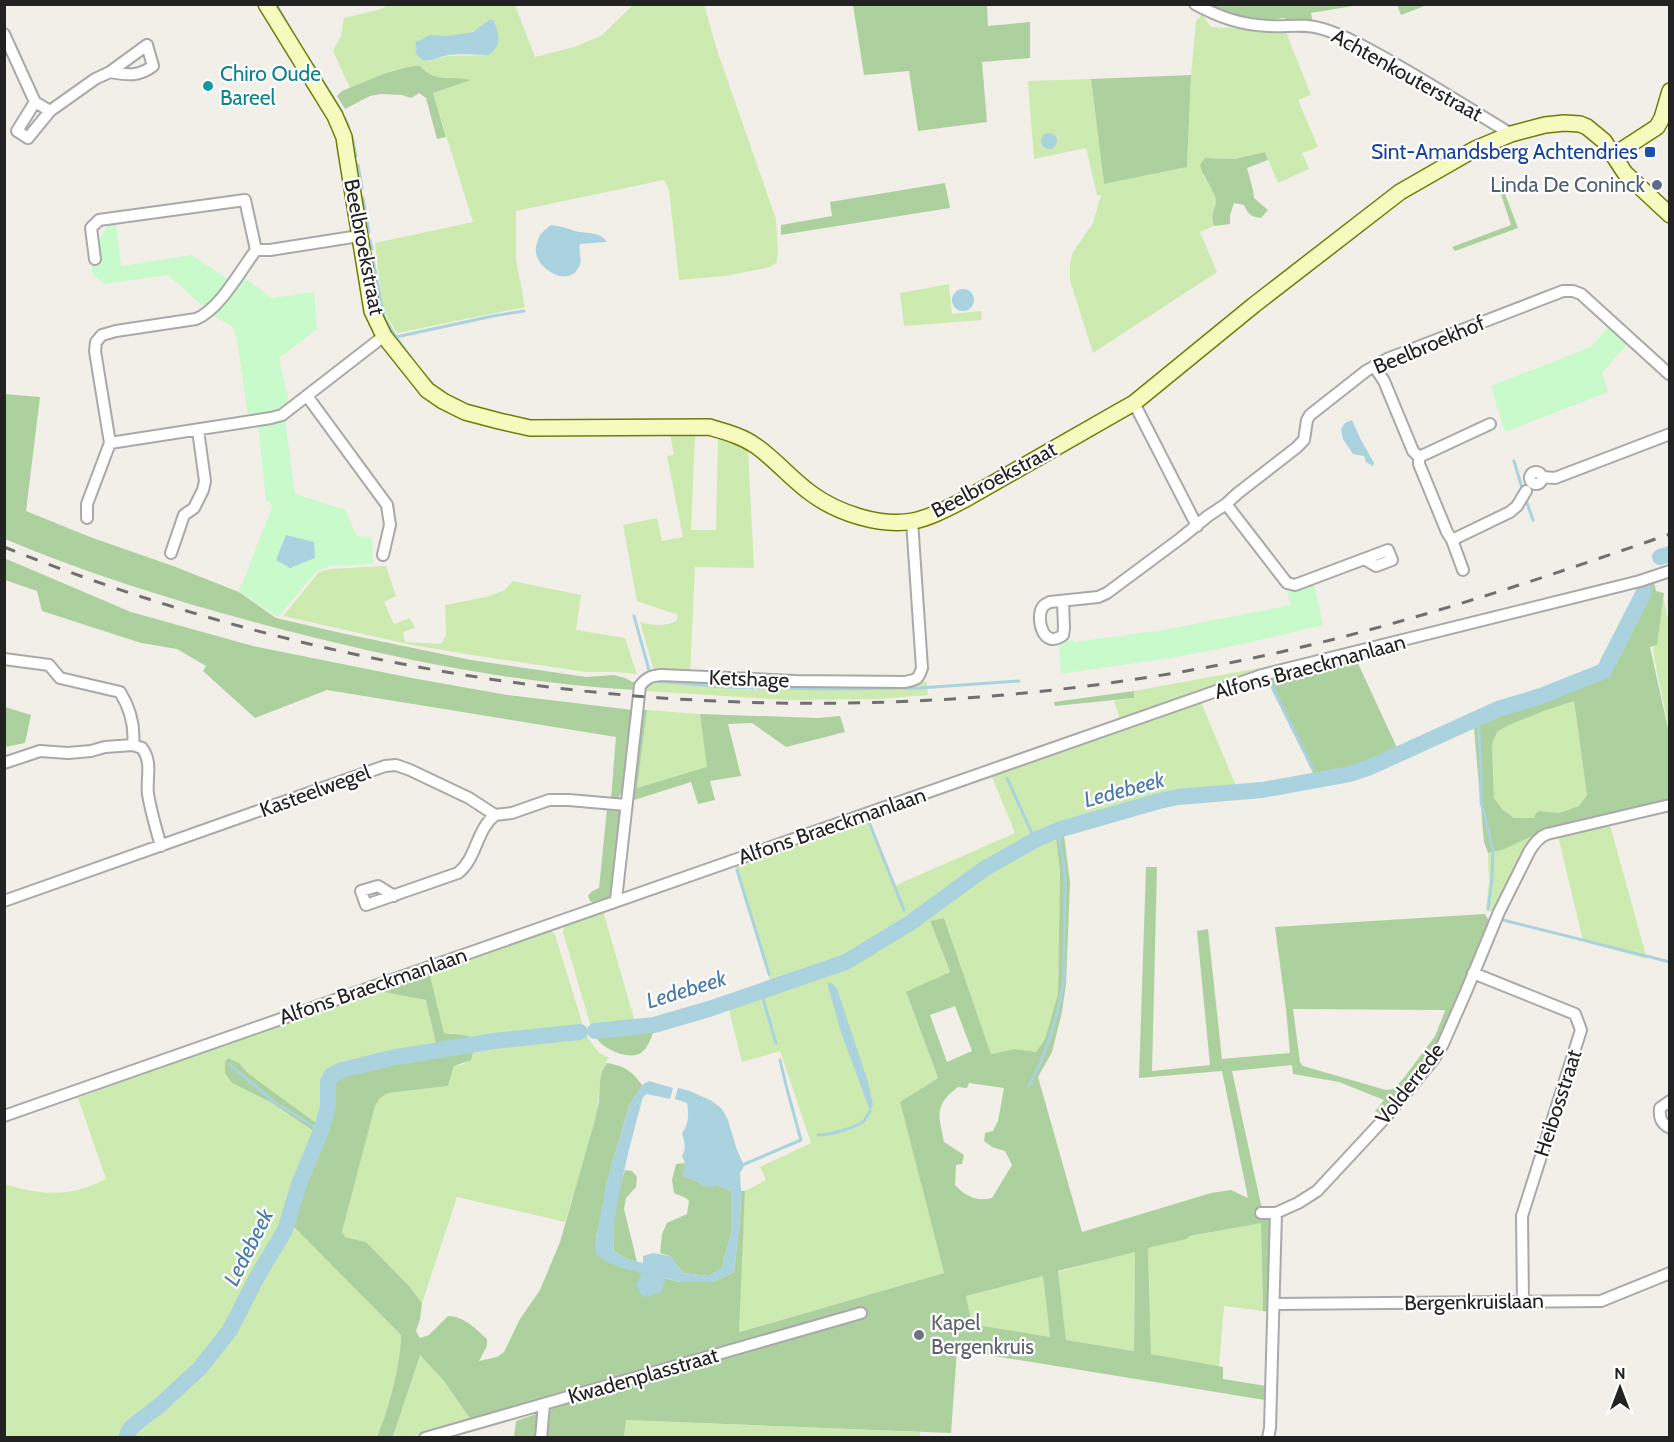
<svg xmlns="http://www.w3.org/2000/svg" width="1674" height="1442" font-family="Cabin,sans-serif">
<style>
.grass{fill:#cdebb0;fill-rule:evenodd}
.forest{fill:#add19e;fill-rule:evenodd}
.park{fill:#c8facc}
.water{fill:#aad3df}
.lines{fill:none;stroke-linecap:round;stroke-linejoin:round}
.stream{stroke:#aad3df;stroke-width:3}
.river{stroke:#aad3df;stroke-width:16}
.street-casing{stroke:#a9a9a9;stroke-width:14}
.secondary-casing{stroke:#707d05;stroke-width:18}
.street{stroke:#fff;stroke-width:10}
.secondary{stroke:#f7fabf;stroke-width:15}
.rail{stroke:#707070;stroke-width:3;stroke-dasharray:12 12;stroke-linecap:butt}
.culture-dot{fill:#0f9aa8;stroke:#fff;stroke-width:2}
.transit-dot{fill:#1a4fb4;stroke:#fff;stroke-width:2}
.service-dot{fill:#5c6f8a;stroke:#fff;stroke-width:2}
.worship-dot{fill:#6b7280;stroke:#fff;stroke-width:2}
.labels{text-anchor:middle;stroke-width:4.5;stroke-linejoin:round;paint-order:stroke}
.culture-label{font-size:21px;fill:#0d838f;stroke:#fff;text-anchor:start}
.street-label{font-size:21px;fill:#222;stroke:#fff}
.transit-label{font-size:21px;fill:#164399;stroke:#fff;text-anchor:end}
.service-label{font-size:21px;fill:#4e5e75;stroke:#fff;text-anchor:end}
.worship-label{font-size:21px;fill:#5b616d;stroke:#fff;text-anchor:start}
.water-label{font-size:22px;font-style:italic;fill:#4a7aab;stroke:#fff}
</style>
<rect width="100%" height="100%" fill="#f2efe9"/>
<path class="grass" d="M389,5H515L535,57L574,47L601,36L633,5H704L718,53L776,219L778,253L776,263L770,267L726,276L679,280L669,190L664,180L516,211V259L525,307L397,333L383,310L375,243L473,222L433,93L470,80C450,79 434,82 420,66C396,66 372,79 350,88L333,51L341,36L344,18L378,10ZM489,20L488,55L447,56L429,61L420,59L417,56L430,35C443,36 460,38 473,31C479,29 484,24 489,20Z
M1202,14L1211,27L1285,30L1311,95L1298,100L1318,147L1302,153L1309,169L1278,183L1265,152L1234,159L1205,158L1203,176C1208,183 1216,193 1215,202C1215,213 1210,215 1214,226L1200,232L1217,272L1093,353L1070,280V263L1073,252L1093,223L1101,195H1097L1086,148L1034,159L1028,81L1091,79L1104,184L1187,167L1191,75L1196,21Z
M949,284L952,314L981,311L982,320L904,326L900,293Z
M670,434L695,435L691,530H716L718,436L728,438L748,449L754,568L695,567L690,673L654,671L640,622C652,625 664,627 676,621L678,615L637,601L623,525L657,518L662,541L683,537L667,456L674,455Z
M386,566L396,596L384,602L394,624L410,618L415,628L403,632L405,642L441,644L446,635L445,605L486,597L503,591L513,581L581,595L576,630L625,638L637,674L615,672H586L472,655L412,645L283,616L319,572L330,569Z
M1647,583L1609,655L1603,654L1639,585Z
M1663,598L1670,626L1669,730L1655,662L1653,649Z
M1259,668L1260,672L1120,719L1114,701L1134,698V691Z
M651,680L918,681L927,682L928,695L879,699L787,700L645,691L644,688Z
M1200,700L1237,788L1178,793L1034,834L1015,847L982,866L955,884L934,901L910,915L887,934L814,972L781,980L770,981L735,867L867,820L894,886L1015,833L992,777Z
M1574,701L1587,795L1579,806L1559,813L1539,811L1534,818H1514L1502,809L1494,798L1492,745L1497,732L1507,726L1544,711Z
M647,710L700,714L708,768L637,788Z
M1610,825L1647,959L1583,941L1558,836Z
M1536,834V837L1494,912L1486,910L1489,881L1488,853L1502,850Z
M1056,838L1060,871L1058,994L1045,1039L1035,1053L1015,1049L991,1054L944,918L930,922L950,973L906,993L938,1078L900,1102L944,1273L738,1332L745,1191L766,1180L760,1167L811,1143L780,1051L742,1062L729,1010L772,994L832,975L880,950L927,919L986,872Z
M603,911L635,1022L591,1027L563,932L564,926L568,924Z
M548,930L553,932L555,935L586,1035L599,1053L608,1057C607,1064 603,1067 601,1074C598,1089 599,1104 595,1120C587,1154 575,1188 565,1222L457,1197L422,1303L410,1287L366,1242L345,1237L342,1232L375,1106L380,1098L388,1093L448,1086L454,1066L465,1064L452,1033H444L429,971Z
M378,991L426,1000L436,1044L373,1057L323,1092L324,1106L319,1125L249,1074L239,1063L232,1083L272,1103L315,1132L281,1221L290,1223L401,1335C401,1364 388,1411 377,1437L5,1438V1184C41,1196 72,1197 106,1179L78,1098L252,1033Z
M1261,1222L1263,1311L1224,1306L1219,1367L1151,1354L1148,1248L1193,1236Z
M1135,1251L1134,1351L1066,1340L1058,1272Z
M1043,1275L1050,1337L972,1324L966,1296Z
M420,1354L444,1381L471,1420L411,1437L393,1438Z
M626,1420L920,1432V1438H624Z"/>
<path class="forest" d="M853,5H987L988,26L1030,22V58L982,62L987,122L918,131L909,71L864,75Z
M1209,5H1359L1311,13L1313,23H1286L1285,18L1256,21L1237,17Z
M1397,5H1427L1401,15Z
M415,66H420C436,84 450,75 471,80L433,93L446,137L437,139L426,98L419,93L411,98L402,95L381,94L370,96L345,109L337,96L342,91C365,82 390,69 415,66Z
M1191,75L1187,167L1104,184L1091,79Z
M1265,152L1268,160L1247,168L1253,190L1254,198L1268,210L1261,218C1251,217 1248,214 1244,205L1234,203L1230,215V224L1214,226C1209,212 1218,208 1215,197C1211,185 1203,177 1200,165L1205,158L1234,159Z
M945,183L950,208L781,235V225L832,216L830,202Z
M1502,186L1518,228L1455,251L1452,247L1511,225L1499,188Z
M4,394L40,397L26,511L90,537L173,566L239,592L276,618L341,633L471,660L586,677L614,675L625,678L635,683V690C527,684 421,664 316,638C211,612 105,581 5,539Z
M4,558L131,612L253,646L412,678L507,695L633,710L626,783L619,797L611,799L616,737L327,690L255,718L203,671L206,666L177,649L141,643L42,611L37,591L5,580Z
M1654,582L1656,591L1664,593L1657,645L1650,647L1669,733V801L1552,827L1502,850L1488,853L1484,842L1473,717L1495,706L1596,671L1603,654H1609L1636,601L1647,583ZM1574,701L1587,795L1579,806L1559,813L1539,811L1536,813L1534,818H1514L1502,809L1494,798L1492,745L1497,732L1507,726L1544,711Z
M1355,657L1399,752L1368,765L1348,771L1314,775L1266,678Z
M1134,691V698L1055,706L1054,702Z
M5,707L31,715L25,743L5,747Z
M640,709L647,710L637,788L707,767L700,714L818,718L840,716L845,732L786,747L752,723L728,724L741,776L710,781L715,800L698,804L691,782L631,801Z
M607,809L621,811L613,896L594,903L590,901L588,896L591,892L599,888Z
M1064,835L1070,883L1066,984L1062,1012L1052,1052L1038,1077L1082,1232L1211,1193L1231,1190L1248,1198L1222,1071L1139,1078L1146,867H1157L1152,1071L1210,1065L1197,931L1208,929L1222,1059L1290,1053L1286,1009L1275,927L1485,914L1490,923L1441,1042L1383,1115L1375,1111L1384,1100L1339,1082L1293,1074L1292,1065L1232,1071L1261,1205L1266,1209L1253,1212L1269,1219L1270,1224L1271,1312L1263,1311L1261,1223L1190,1236L1186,1239L1148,1248L1151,1354L1223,1367V1379L1266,1386L1265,1400L957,1350L951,1433L626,1420L624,1437H514L516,1421L536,1414L532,1402L471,1420L444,1381L420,1355L393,1437H377C388,1411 401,1364 401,1335L290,1223L280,1221L315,1132L272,1103L232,1083L225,1073V1062L228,1058L239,1063L249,1074L319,1125L324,1106L325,1081L330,1072L340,1067L373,1057L436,1044L426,1000L378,991L429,971L444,1033L469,1036L473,1052L471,1060L454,1066L448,1086L388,1093L380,1098L375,1106L342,1232L345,1237L366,1242L410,1287L422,1303L420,1319L416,1331L420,1338L429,1335L448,1316C464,1316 476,1329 487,1339V1346L479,1361L497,1357L504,1352L520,1319L540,1290L560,1242L595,1120C596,1114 598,1107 599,1101C600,1087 598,1074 607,1063C625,1066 632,1071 642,1085L629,1106L607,1182L599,1226L596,1236L602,1258L621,1267L680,1282H713L734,1272L740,1218L741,1191H745L739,1332L944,1273L900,1102L938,1078L906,992L950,972L930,921L944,918L991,1054L1015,1049L1036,1052L1045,1039L1058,994L1060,871L1056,838ZM955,1006L972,1051L947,1062L930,1015ZM1293,1009L1445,1010V1011L1435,1036L1403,1079L1393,1089L1386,1090L1303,1066L1300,1062ZM969,1083L1004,1088L998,1121L993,1131L985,1133L984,1141L992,1147L1005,1151L1012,1165L992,1198C977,1202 965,1196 955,1185L956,1165L962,1164L964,1155L944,1142C939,1115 933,1106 958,1087L967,1088ZM1135,1252L1134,1351L1066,1340L1058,1271ZM1043,1276L1050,1337L972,1324L966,1296Z
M774,980H781L783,990L729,1010L655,1028C652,1036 648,1048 641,1053C628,1061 601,1048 595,1036C593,1034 592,1030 591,1027L654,1021L712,1003Z
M685,1163L683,1176L699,1182L703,1186L717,1185L731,1191V1233L722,1268L709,1276L683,1273L670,1256L660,1253L662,1234L667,1223L687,1214L689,1201L686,1198L674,1193L672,1180L676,1164Z
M625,1170L632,1171L637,1177L636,1187L626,1198L624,1209L637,1262L627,1259L614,1251C611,1226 617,1194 625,1170Z"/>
<path class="park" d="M109,224H116L121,266L192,255L236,285L242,276L272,298L314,292L317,329L279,358L289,403L285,419L295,494L345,510L357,536L372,537L373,564L330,566L317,571L278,617L239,592L273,505L266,500L257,415L248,416L237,339L232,326L215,317L168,275L104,284L93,275L91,263L99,258L97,243Z
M1610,326L1628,343L1602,373L1608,392L1505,432L1491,386L1590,347Z
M1314,584L1323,625L1243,644L1176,657L1061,674L1059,642L1073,640L1074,642L1164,630L1291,605L1287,590Z"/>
<path class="water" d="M489,20H493C500,32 502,48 488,55C473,55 458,53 444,56C437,58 428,63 421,59C415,56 415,48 416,42L430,35L447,36L473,32Z
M1041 141a8 8 0 1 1 16 0a8 8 0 1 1-16 0Z
M551,225C560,226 567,228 575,231C587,234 600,231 607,242L580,244C578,252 583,260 579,267C568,288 539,270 536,253C535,248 538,239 540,235C543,231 547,228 551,225Z
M952 300a11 11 0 1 1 22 0a11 11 0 1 1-22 0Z
M1352,420L1360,438L1374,463L1373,466L1366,462L1364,456L1353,454L1343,439L1341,429L1345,423Z
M286,535L314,542L315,558L290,568L276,560Z
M827,983H832L837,989L868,1082L873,1104L870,1111L841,1032Z
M649,1081L673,1088L670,1099L647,1094L643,1097C633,1133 624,1168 617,1204C615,1220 612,1235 614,1251L627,1259L643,1263V1256L653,1253L670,1256L683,1273L709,1276L722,1268L731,1233V1191L717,1185L713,1187L703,1186L699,1182L682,1176L685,1163L682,1156C687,1149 684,1140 682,1133C689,1124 689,1113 687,1103L675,1099L678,1088L690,1091L712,1101L722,1109L728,1120L737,1150L743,1163V1168L740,1173L741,1191L740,1218L734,1272L713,1282H680L666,1278L661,1293L645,1297L640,1293L636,1285L642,1273C633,1271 602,1263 597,1254C595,1251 595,1248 595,1244L607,1182L629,1106L642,1085Z"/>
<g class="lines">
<path class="stream" d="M276,4L292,32
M313,65L342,112
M345,118L349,128
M352,137L356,156
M358,165L362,188
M363,198L369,232
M370,240L372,249
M373,260L384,317L396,337L493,316L524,311
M396,337L411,358
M426,377L432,383
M1514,461L1523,491
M1525,497L1533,520
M634,616L649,670
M1269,680L1313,769
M655,681L726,687L829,689L920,688L1019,681
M1478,718L1481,771V802L1493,850L1492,880L1488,909
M1316,776L1317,779
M1007,778L1035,840
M869,822L904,910
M737,870L769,974
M1503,920L1670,962
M761,992L776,1043
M229,1064L273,1101L321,1131
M1029,1086C1047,1052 1059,1016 1064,978L1065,873L1058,830
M818,1135C830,1135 856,1128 865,1120C865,1119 870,1111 870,1111
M740,1166L801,1140L787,1089L780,1060"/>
<path class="river" d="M1660,557L1670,554
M595,1031L654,1025L709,1009L846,962L910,923L984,869L1035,840L1058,830L1159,801L1178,797L1262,790L1350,774L1368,768L1498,709L1541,696L1604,671L1644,592
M126,1438L129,1430L139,1421L160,1405L200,1368L230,1330L257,1277L285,1230L299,1184L321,1131L328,1107V1082L332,1075L342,1070L391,1058L494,1041L580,1032"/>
<g class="street-casing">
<path id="street" d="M1195,4C1219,17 1241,25 1269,26C1287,27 1305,23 1323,29C1349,37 1374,52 1397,65C1436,87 1473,111 1511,134
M4,34L35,102L50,111L95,79L110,72L147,45L153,66C138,77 128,75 110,72
M35,102L17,131L28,138L50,111
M256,250H270L359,236
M95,259L91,228L99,220L245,200L256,250
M1374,366L1384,381L1413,451L1419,457V464L1447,532L1452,540L1463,570
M307,396L387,505L390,525L383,555
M1134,403L1197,526
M110,443L271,418L282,415L384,336
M1419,457L1490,424
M1530 478a6 6 0 1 1 12 0a6 6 0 1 1-12 0Z
M1542,477L1555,478L1670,434
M1226,504L1287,583L1295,585L1388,550L1392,560L1376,566L1364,559
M87,518V504L110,443L95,351L96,342L102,335L116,331L196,319C220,309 240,271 256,250
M1452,540L1510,512L1517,506L1526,491
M171,553L184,515L194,508L203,490L205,481L198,430
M1063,601L1064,628L1063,635C1043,650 1036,619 1042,608C1044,604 1046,604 1050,602L1098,597L1107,593L1181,538L1208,516L1226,504L1238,493L1296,448L1304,440L1307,420L1310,415L1366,371L1387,359L1563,291H1573L1581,294L1669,374
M4,659L49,665L60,678L120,692C130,708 135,726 133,745L142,748C153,763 146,778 148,794C151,812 156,829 161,846
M4,763L40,751L68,753L91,751L105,747L133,745
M394,896L378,886L361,891L366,905L458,873C477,858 476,830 495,815
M616,900L640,686C646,678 651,676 661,675L795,681L905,682C917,679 918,680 922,668L912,521
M4,901L385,766L396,765L410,770L469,798L495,815L512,813L549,800H569L626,805
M1473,973L1575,1014L1581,1030L1522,1216L1523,1302
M1670,1101L1660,1108C1659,1118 1661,1123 1670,1128
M4,1116L1262,675L1640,581L1670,571
M1261,1213H1276L1298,1203L1317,1191L1384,1119L1433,1060L1443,1044L1465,994L1499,912L1530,850C1535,843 1539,837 1547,834L1670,805
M1274,1304L1601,1301L1670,1273
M425,1438L861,1313
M541,1438L544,1404
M1268,1438L1270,1428L1276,1213"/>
</g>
<g class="secondary-casing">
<path id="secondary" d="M266,4L335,116L344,137L346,151L372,311L384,336L427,390L443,401L465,412L499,421L530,428L709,427C726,432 742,436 756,446C776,460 792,480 812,494C838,513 880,527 913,521C930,518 948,508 964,500L1118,412L1134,403L1254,305L1400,192L1475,149L1511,134L1545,125L1564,123L1580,124L1587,127L1604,141L1625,173L1670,215
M1614,155L1657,127L1662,118L1670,91"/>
</g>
<use href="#street" class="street"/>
<use href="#secondary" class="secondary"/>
<path class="rail" d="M4,547C393,703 823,744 1234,662C1383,632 1526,584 1670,534"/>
</g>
<circle class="culture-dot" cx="208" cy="86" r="6"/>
<rect class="transit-dot" x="1644" y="146" width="12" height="12" rx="3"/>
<circle class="service-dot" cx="1657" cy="185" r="6"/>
<circle class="worship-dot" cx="919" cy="1335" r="6"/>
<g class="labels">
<g class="culture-label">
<text x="220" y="81">Chiro Oude<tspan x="220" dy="24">Bareel</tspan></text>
</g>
<g class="street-label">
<text transform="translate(1407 75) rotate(29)" y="7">Achtenkouterstraat</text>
<text transform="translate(364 247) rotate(79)" y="7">Beelbroekstraat</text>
<text transform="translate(1429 345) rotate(-23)" y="7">Beelbroekhof</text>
<text transform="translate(994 480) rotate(-28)" y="7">Beelbroekstraat</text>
<text transform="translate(1310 667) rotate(-15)" y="7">Alfons Braeckmanlaan</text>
<text transform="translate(749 679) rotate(2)" y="7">Ketshage</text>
<text transform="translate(315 791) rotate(-20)" y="7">Kasteelwegel</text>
<text transform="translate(832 826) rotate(-19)" y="7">Alfons Braeckmanlaan</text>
<text transform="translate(373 986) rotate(-19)" y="7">Alfons Braeckmanlaan</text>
<text transform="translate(1410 1084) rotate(-52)" y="7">Volderrede</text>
<text transform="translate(1558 1103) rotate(-72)" y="7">Heibosstraat</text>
<text transform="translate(1474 1302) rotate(-1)" y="7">Bergenkruislaan</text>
<text transform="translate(643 1376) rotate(-16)" y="7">Kwadenplasstraat</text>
</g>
<g class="transit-label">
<text x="1638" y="159">Sint-Amandsberg Achtendries</text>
</g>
<g class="service-label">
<text x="1645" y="192">Linda De Coninck</text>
</g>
<g class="worship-label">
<text x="931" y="1330">Kapel<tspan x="931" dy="24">Bergenkruis</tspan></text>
</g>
<g class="water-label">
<text transform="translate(1124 789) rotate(-15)" y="8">Ledebeek</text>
<text transform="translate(686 989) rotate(-17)" y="8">Ledebeek</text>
<text transform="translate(248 1247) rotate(-63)" y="8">Ledebeek</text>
</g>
</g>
<rect width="1674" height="1442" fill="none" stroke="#222222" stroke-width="12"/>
<g transform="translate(1620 1388)" stroke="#ffffff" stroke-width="4.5" paint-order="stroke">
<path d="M0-4.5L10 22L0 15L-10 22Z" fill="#222222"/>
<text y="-9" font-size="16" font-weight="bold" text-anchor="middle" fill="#222222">N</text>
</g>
</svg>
